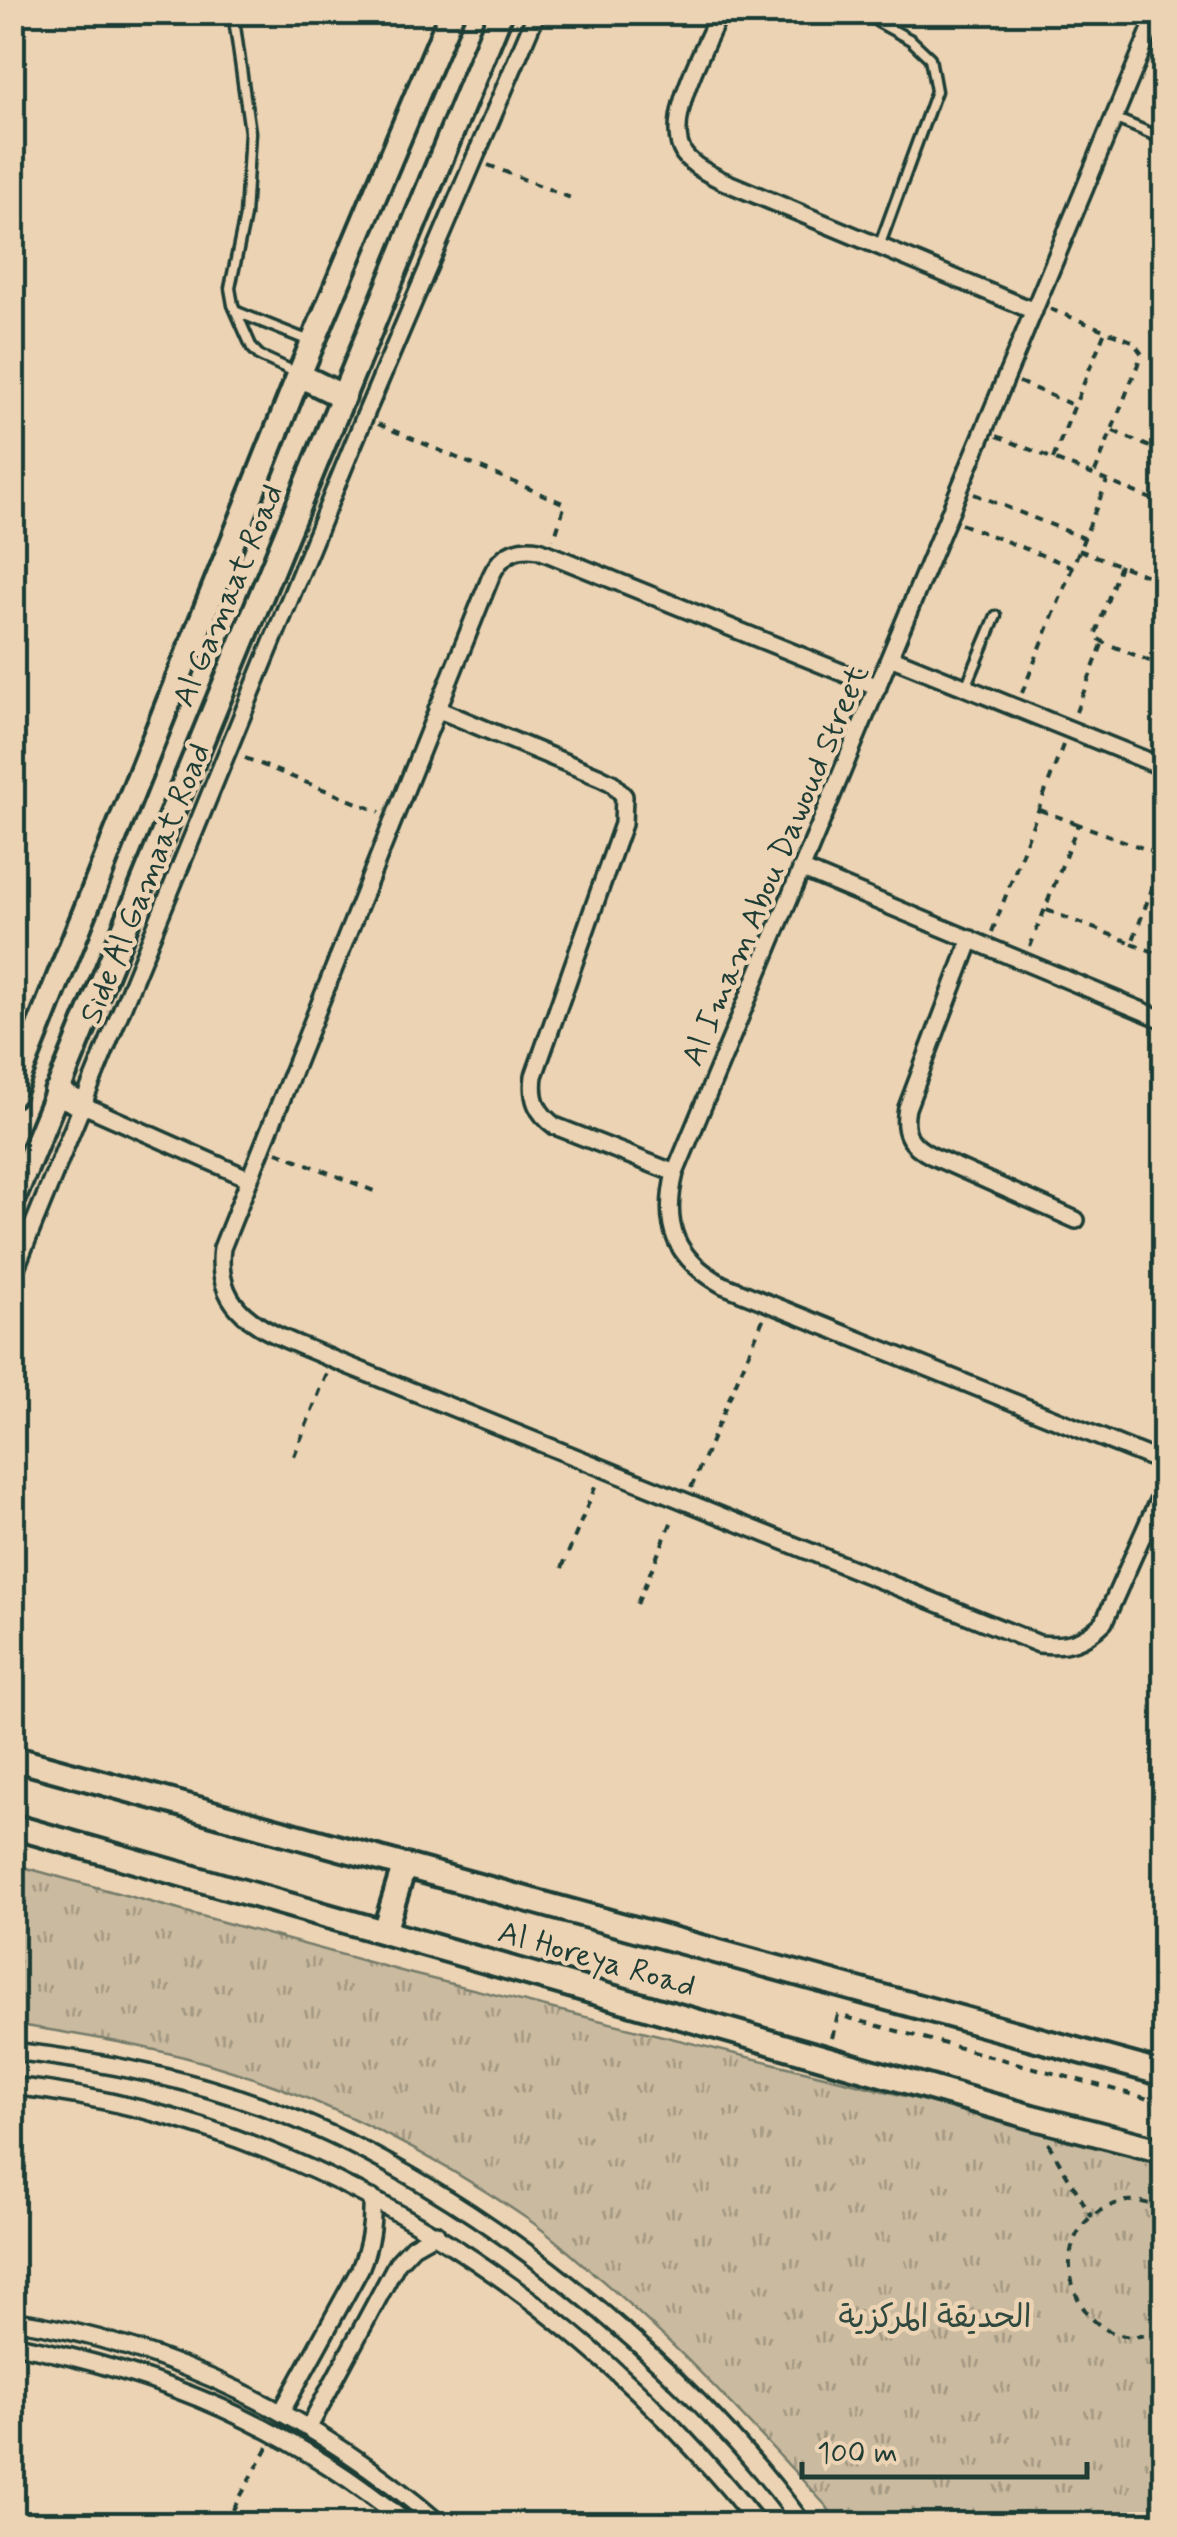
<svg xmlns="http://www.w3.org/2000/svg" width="1177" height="2537" font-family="Mynerve,'Playpen Sans Arabic',sans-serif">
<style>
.park{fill:url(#park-tufts);stroke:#747c6a;stroke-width:2.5}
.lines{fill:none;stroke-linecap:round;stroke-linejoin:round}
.service-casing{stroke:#1f3d34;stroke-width:15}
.minor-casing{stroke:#1f3d34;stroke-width:22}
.secondary-casing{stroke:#1f3d34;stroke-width:30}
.path{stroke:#1f3d34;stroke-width:4;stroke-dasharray:8 8;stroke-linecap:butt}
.service{stroke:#ecd3b4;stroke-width:8}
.minor{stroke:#ecd3b4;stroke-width:15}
.secondary{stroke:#ecd3b4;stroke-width:22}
.labels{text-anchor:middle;stroke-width:9;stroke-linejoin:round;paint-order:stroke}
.street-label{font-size:32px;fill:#1f3d34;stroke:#ecd3b4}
.park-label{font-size:32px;fill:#304a3f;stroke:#ecd3b4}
</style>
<defs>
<pattern id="park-tufts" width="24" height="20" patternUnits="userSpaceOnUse" patternTransform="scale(2.5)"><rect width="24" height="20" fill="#caba9f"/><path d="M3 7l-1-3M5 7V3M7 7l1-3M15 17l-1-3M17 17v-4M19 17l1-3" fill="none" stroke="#a39882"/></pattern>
</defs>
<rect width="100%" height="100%" fill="#ecd3b4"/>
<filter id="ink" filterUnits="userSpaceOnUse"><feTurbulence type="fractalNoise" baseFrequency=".01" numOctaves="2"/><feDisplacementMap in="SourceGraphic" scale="20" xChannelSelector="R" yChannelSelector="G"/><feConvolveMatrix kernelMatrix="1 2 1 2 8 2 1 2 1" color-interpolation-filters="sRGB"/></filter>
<g filter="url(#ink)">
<path class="park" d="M12,1864L412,1974L1164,2160V2524H838L827,2507C750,2423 673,2339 585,2266C566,2250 547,2232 526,2218C437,2157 338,2105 235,2072C163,2048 88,2036 13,2024Z"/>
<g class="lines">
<g class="service-casing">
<path id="service" d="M233,12L250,132L245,216L230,288L233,305L252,348L260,356L297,373
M869,12L878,22L911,40L930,58L936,91L880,244
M1114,118L1164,139
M237,312L312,342
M966,687L996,616"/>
</g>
<g class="minor-casing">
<path id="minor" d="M720,12C706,46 662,121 684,154C693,166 709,174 723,181L1034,311
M1158,12L675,1173C662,1227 675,1258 723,1285L1164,1463
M890,657L1153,763
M878,687L539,550C516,546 501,554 491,576L222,1248C212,1321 279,1335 332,1359L1039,1644C1067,1647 1084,1642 1104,1622L1164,1487
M437,709L600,777L612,783L624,796L623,824L534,1076C531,1099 537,1113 555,1126L675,1173
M801,869L1164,1020
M971,939L907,1108C902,1133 910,1145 932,1156L1076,1220
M83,1105L250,1179
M12,1277L364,418L537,12
M12,2051C103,2061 193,2079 278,2112C472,2187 681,2358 803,2524
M12,2086C310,2119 575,2293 758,2524
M12,2320C173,2345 318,2418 440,2524
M12,2344C163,2373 289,2426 408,2524
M282,2411L360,2269C370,2245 373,2225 372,2198
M309,2427L397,2263L413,2246L436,2233"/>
</g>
<g class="secondary-casing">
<path id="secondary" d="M299,375L344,397
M56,1092L83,1105
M12,1095L299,375L452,12
M12,1202L501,12
M12,1758L1164,2074
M12,1826L1032,2117L1164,2151
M384,1932L404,1867"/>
</g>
<path class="path" d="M488,165L576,200
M1050,309L1132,341L1142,354L1094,475
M1019,382L1075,406
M378,424L565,504L554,539
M1113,431L1164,453
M997,436L1164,504
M1053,459L1105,331
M974,494L1084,538
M961,524L1073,567
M1079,550L1164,582
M1120,565L1095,636L1103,642L1164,667
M1022,693L1107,481
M1076,712L1103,642
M245,758L380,812
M1040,810L1078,824
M992,932L1063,745
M1132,943L1164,956
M1030,947L1078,824L1164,856L1132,943L1044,909
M277,1152L379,1193
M294,1456L327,1373
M691,1488L764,1317
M562,1568L596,1485
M637,1604L674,1516
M832,2038L838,2015L1164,2103
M1048,2143L1092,2217
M1164,2208C1154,2206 1137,2199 1127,2201C1019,2222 1083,2376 1164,2327
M1152,2335L1164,2353
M225,2524L268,2447"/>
<use href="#service" class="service"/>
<use href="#minor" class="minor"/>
<use href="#secondary" class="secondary"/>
</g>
</g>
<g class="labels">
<g class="street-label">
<text transform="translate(227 595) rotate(-67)" y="11">Al Gamaat Road</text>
<text transform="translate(774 865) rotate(-67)" y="11">Al Imam Abou Dawoud Street</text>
<text transform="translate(144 883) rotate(-68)" y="11">Side Al Gamaat Road</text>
<text transform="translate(597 1958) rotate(16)" y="11">Al Horeya Road</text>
</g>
<g class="park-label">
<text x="935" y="2327">الحديقة المركزية</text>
</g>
</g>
<rect width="1177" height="2537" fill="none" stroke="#ecd3b4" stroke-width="50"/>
<rect x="25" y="25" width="1127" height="2487" fill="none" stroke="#1f3d34" stroke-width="4" filter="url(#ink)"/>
<path d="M802 2462v15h285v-15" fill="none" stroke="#1f3d34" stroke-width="5"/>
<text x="817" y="2462" font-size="30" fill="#1f3d34" stroke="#ecd3b4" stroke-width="8" paint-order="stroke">100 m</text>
</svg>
